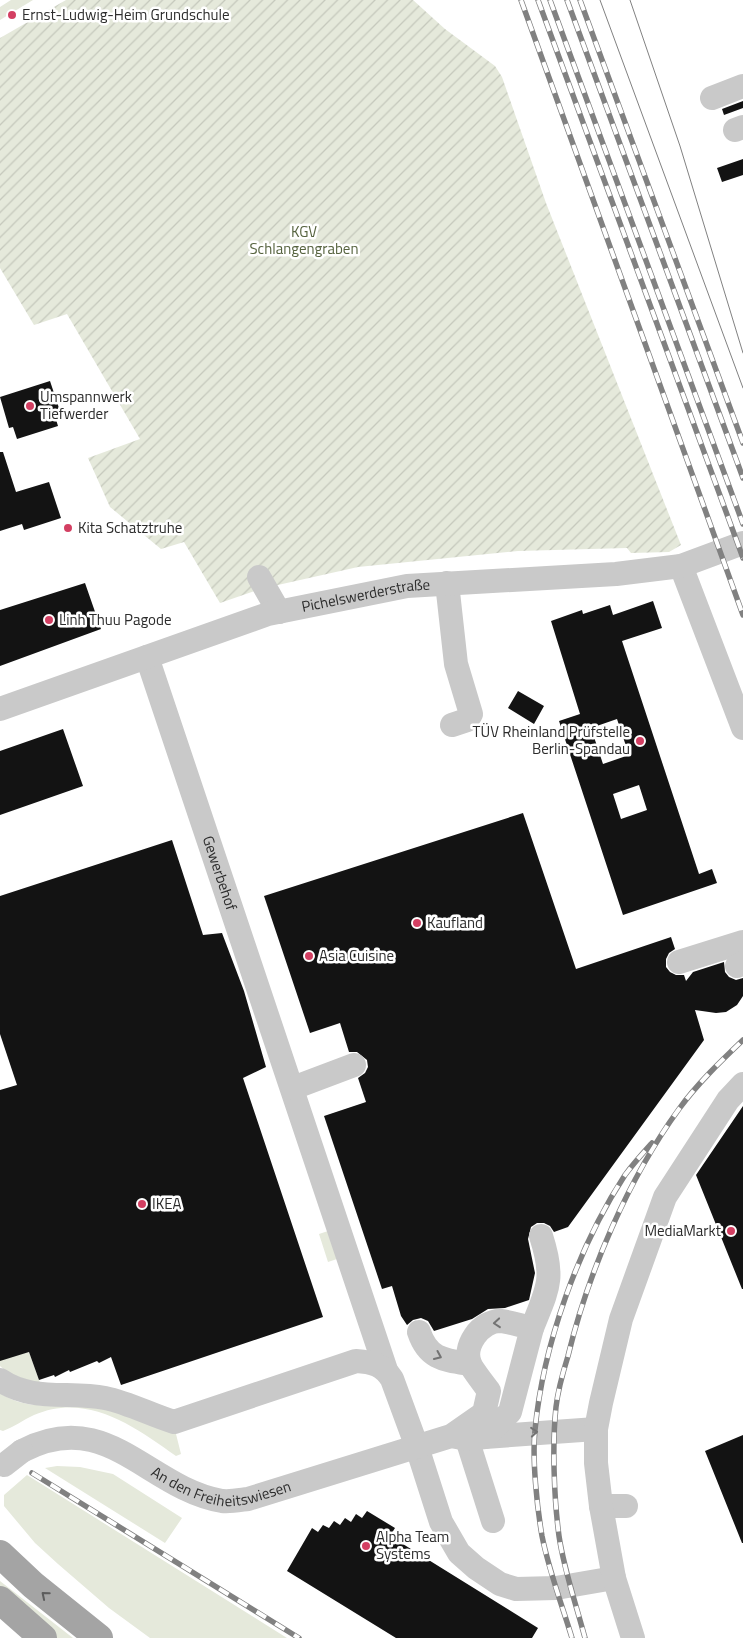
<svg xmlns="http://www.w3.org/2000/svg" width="743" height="1638" font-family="'Titillium Web',sans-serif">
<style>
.green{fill:#e5e9db}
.garden{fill:url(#garden-furrows)}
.building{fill:#131313;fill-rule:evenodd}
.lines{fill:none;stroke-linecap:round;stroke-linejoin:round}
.minor{stroke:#c9c9c9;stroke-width:24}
.major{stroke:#a4a4a4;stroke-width:28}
.tram{stroke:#818181;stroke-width:1}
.rail-casing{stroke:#818181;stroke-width:5.5}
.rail{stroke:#fff;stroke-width:4;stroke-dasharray:11;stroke-linecap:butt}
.minor-bridge{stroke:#c9c9c9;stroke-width:24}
.oneway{stroke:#737373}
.oneway2{stroke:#5c5c5c}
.poi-dot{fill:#d33f62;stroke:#fff;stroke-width:2}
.labels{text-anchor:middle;stroke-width:5;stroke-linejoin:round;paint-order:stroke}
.poi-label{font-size:15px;fill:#2c2c2c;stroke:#fff;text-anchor:start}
.park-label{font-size:15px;fill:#56633f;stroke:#fff}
.street-label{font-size:15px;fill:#2c2c2c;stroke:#fff}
</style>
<defs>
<pattern id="garden-furrows" width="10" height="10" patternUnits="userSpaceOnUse" patternTransform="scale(1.25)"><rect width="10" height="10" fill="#e5e9db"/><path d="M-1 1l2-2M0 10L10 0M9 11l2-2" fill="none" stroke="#c5c8bc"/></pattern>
</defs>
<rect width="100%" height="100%" fill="#fff"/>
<path class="green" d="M11,0H33L0,20V7Z
M334,1229L343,1257L328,1262L319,1234Z
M29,1352L39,1380L41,1385L8,1373L0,1366V1359Z
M0,1393C30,1413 60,1402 93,1406C116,1408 152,1423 175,1430L181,1454L176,1456C134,1426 87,1392 34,1415C23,1420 14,1427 3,1431L0,1430Z
M57,1466L80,1467L113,1474L182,1518L165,1543L45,1468Z
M27,1475L287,1638H150L109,1608L58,1564L35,1543L4,1506V1495Z
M0,1581L73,1638H56L0,1589Z"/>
<path class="garden" d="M66,0H413L445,29L495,66L502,77L546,203L681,545L669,552L631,553L627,548L518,551L358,567L260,589L220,603L184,542L161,549L110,507L88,458L140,439L67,314L34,325L0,268V38Z"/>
<path class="building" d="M743,101V108L724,115L722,109Z
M743,159V175L722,182L717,168Z
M50,381L60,411L54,413L58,426L17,439L13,427L9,428L0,397Z
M0,452H3L16,492L49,482L61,518L24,530L22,524L0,531Z
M85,583L101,629L0,666V610Z
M653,601L662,628L622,641L699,874L712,869L717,883L623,915L559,721L580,714L551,621L582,610L583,614L610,605L613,615ZM617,719L629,755L603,764L591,728ZM639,785L647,810L621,819L613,794Z
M518,691L544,706L534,724L508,708Z
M63,729L83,786L0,815V751Z
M523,813L576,969L671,937L675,949L669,953L666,959V967L670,972L676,975H684L686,981L693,972L724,962L725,972L729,977L736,980L743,978V996L737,1005L726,1012L716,1013L695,1010L704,1040L568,1227L554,1232L550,1226L544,1223H537L531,1227L528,1239L535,1273L529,1300L505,1308L488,1309L472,1319L434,1331L428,1321L421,1318L413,1320L407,1325L401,1316L392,1286L382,1289L324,1116L366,1102L358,1078L365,1073L368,1067L367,1060L357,1052H349L340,1023L310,1033L264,896Z
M172,840L203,935L222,933L244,991L266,1067L243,1078L323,1317L121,1385L111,1357L99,1363L97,1361L70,1372L69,1370L55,1377L54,1375L39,1380L29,1352L0,1361V1090L17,1085L0,1034V896Z
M743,1106V1289H742L696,1175Z
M743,1435V1543H742L705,1451Z
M367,1511L395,1528L390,1536L538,1628L532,1638H396L287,1571L312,1528L318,1532L323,1525L329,1528L334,1521L340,1525L345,1518L351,1522L356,1514L362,1518Z"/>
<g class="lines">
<g class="minor">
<path d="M712,98L743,86"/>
<path d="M735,130L743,127"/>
<path d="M681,566L743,728"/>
<path d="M259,577L279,612"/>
<path d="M447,583L456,664L471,714L467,720L452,725"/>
<path id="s1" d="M147,657L386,1370"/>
<path id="s2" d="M0,709L268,614L407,586L616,574L681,566L743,543"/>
<path d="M679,962L743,942"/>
<path d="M737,966L743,963"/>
<path d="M293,1088L354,1065"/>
<path d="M532,1328C548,1288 555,1279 541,1236"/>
<path d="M419,1332C428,1359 444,1360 470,1364"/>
<path d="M0,1380C32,1402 69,1391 105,1398C129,1403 151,1415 174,1422L356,1361C373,1362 383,1365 392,1379L417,1447L441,1522L459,1553L476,1568L500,1584L516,1589L556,1588L614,1578"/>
<path d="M485,1437L596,1429"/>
<path d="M467,1439L493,1521"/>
<path id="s3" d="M22,1451C107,1406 147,1488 222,1501C230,1502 240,1500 248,1499L451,1436L484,1413L489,1391C483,1383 476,1374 471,1366C461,1347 481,1320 501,1321C511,1322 522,1326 532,1328L510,1412L485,1437L467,1439L451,1436"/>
<path d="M601,1506H626"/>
<path d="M633,1638L614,1578L601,1506L596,1463V1429L601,1403L621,1319L665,1197L728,1100L743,1084"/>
</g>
<path class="major" d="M0,1554L33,1585L99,1638
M0,1600L43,1638"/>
<path class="tram" d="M600,0L743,388
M630,0L680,146L743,353"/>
<g class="rail-casing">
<path id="rail" d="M521,0L743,615
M538,0L743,558
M550,0L743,524
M567,0L743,478
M580,0L743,443
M32,1473L299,1638
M572,1638C562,1605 549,1571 542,1536C537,1507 532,1459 535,1430C543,1345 578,1247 625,1175C633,1164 643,1153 652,1143
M585,1638C576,1604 564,1570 559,1536C554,1498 552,1445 556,1407C558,1390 563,1372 568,1356C588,1273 628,1179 679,1109C697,1084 721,1061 743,1040"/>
</g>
<use href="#rail" class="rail"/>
<path class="minor-bridge" d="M4,1465L22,1451"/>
</g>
<defs><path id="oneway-chevron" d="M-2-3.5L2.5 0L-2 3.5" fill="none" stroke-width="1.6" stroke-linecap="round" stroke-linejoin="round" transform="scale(1.25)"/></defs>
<g class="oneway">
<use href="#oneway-chevron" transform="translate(497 1323) rotate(175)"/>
<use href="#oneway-chevron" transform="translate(438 1356) rotate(24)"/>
<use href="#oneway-chevron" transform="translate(534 1432) rotate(-5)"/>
</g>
<use class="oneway2" href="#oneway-chevron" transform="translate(45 1595) rotate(-140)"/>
<g class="poi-dot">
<circle cx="12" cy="15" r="5"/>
<circle cx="30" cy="406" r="5"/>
<circle cx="68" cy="528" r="5"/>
<circle cx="49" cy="620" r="5"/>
<circle cx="640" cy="741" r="5"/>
<circle cx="417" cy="923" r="5"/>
<circle cx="309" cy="956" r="5"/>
<circle cx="142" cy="1204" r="5"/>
<circle cx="731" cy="1231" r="5"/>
<circle cx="366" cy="1546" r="5"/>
</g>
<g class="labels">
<g class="poi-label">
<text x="22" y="20">Ernst-Ludwig-Heim Grundschule</text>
<text x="40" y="402">Umspannwerk<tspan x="40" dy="17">Tiefwerder</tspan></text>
<text x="78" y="533">Kita Schatztruhe</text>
<text x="59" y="625">Linh Thuu Pagode</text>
<text x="630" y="737" text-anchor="end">TÜV Rheinland Prüfstelle<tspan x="630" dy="17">Berlin-Spandau</tspan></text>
<text x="427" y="928">Kaufland</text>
<text x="319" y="961">Asia Cuisine</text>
<text x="152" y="1209">IKEA</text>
<text x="721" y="1236" text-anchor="end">MediaMarkt</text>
<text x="376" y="1542">Alpha Team<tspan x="376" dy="17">Systems</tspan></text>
</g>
<g class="park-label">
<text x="304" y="237">KGV<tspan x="304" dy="17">Schlangengraben</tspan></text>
</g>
<g class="street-label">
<text dy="5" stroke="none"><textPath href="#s2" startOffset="384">Pichelswerderstraße</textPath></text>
<text dy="5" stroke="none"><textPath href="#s1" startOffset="228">Gewerbehof</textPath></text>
<text dy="5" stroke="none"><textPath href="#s3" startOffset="214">An den Freiheitswiesen</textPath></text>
</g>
</g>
</svg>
